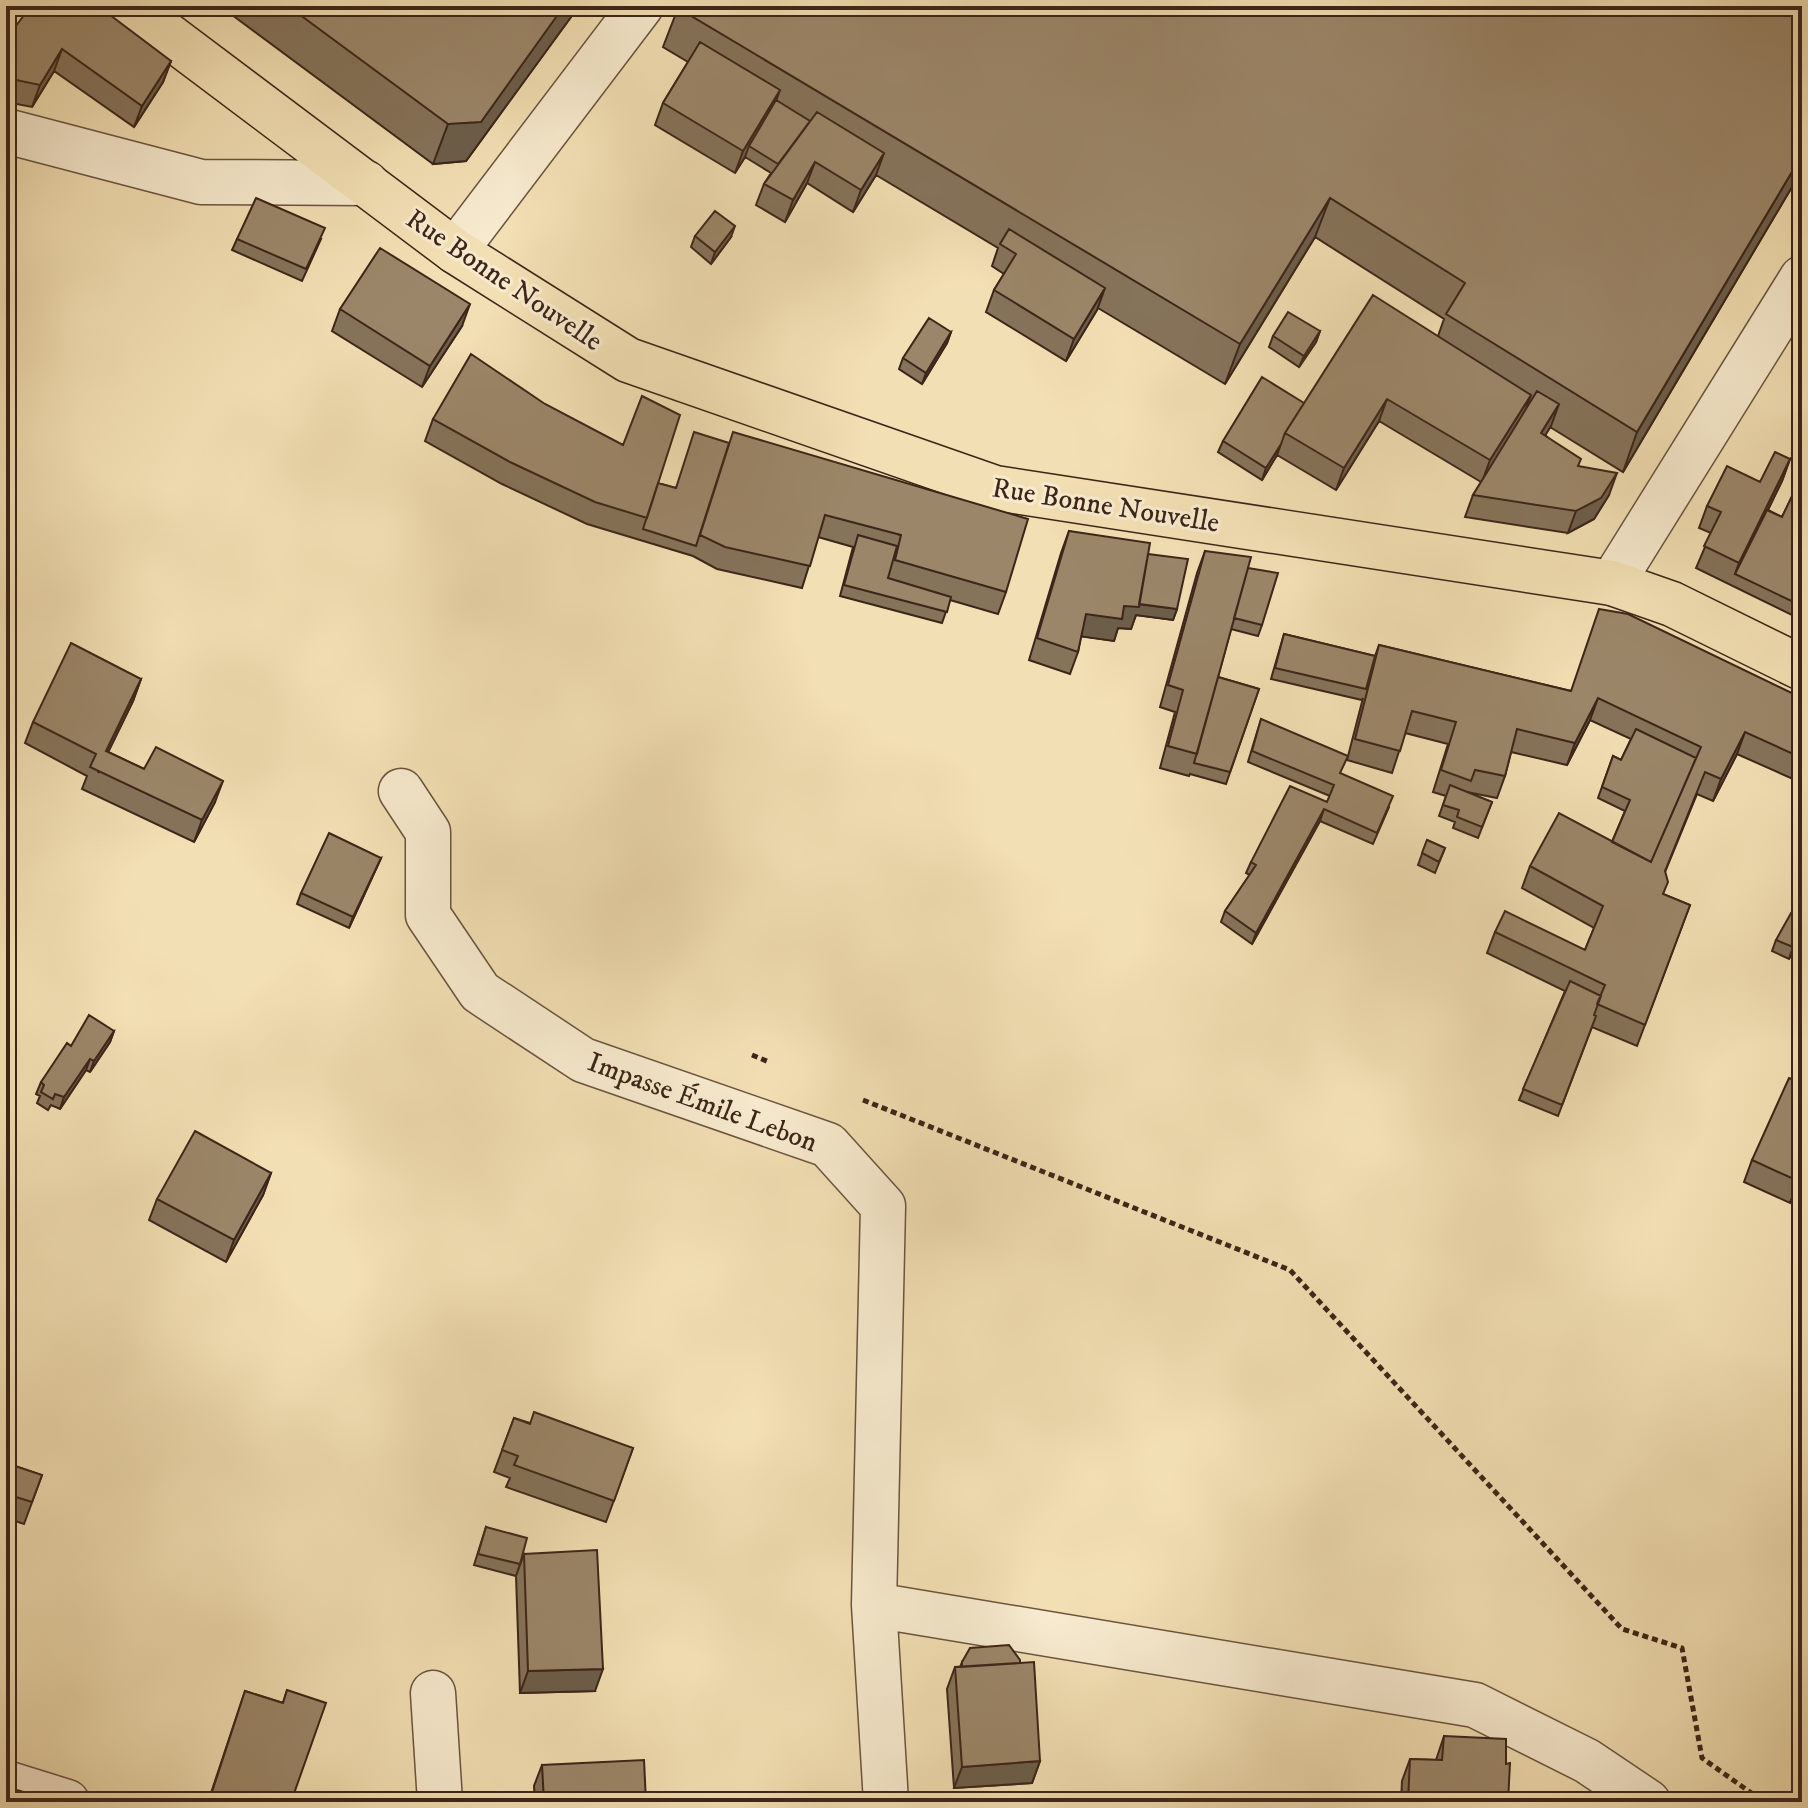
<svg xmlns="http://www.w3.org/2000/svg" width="1808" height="1808" font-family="'IM FELL DW Pica',serif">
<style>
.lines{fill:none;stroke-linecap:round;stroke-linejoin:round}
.minor-casing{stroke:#6a5440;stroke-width:47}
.major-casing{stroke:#3c2519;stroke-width:47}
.path{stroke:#3c2519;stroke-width:5;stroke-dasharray:6 4;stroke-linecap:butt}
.minor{stroke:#f7eace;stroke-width:44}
.major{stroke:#f2dfb3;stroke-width:44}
.wall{fill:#85735a;stroke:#3c2519;stroke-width:2}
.shaded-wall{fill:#6c5e4a;stroke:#3c2519;stroke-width:2}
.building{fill:#9b8669;stroke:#3c2519;stroke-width:2}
.labels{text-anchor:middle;stroke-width:6;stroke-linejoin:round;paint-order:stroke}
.street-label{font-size:28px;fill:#3c2519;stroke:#f7eace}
</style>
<rect width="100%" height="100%" fill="#f2dfb3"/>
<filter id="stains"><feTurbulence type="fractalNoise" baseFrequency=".0025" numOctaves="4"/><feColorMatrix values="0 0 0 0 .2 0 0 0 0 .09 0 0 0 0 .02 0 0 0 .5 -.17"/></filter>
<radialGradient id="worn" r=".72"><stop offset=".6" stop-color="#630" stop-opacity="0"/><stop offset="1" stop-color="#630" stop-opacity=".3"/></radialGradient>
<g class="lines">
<g class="minor-casing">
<path id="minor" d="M6,131L201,182L366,183
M455,251L641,6
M1612,583L1802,278
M401,791L428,832V915L480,992L583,1060L828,1145L883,1206L874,1605L886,1802
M874,1605L1475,1705L1587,1761L1648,1802
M433,1693L440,1802
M6,1783L67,1802"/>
</g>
<g class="major-casing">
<path id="major" d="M129,6L455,251L628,360L995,488L1612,583L1672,604L1802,668"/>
</g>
<path class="path" d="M752,1055L769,1062
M863,1100L1290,1270L1622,1629L1682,1648L1702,1758L1764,1802"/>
<use href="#minor" class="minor"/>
<use href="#major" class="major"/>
</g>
<path class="wall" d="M220,6H579L466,161L433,164Z
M1802,6V170L1623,472L1550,427L1545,435L1609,495L1594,519L1568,533L1465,517L1473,495L1481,482L1379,421L1336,490L1277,455L1262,480L1218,452L1223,441L1304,403L1438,336L1444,319L1315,237L1225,384L1098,308L1066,361L986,312L994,290L1004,274L992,266L998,248L876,175L853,212L807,183L785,222L756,205L764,184L771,173L745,157L735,173L655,125L663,103L688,62L663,47L678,8Z
M6,39L171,61L163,82L134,127L54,71L32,107L6,102Z
M695,236L731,237L711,264L691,247Z
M237,239H321L302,281L232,250Z
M340,309L462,326L422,387L332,331Z
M1320,331L1316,342L1299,367L1269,347L1273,336Z
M951,332L947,343L922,384L899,369L903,358Z
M1802,353V381L1792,374L1796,363Z
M433,419L675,488L729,443L1006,592L998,614L950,600L942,623L840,596L853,547L818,537L802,588L717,569L693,556L587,524L502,484L425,441Z
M1790,459L1782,481L1768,510L1782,517L1802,477V620L1696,568L1711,533L1699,528L1707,506L1760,482Z
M1069,531L1148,554L1177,609L1173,620L1136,615L1131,629L1118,628L1114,641L1081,636L1078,652L1070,674L1029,660L1061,553Z
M1205,551L1248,568L1262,625L1258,636L1231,629L1218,677L1259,689L1226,784L1190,774L1189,776L1160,768L1175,712L1160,707L1197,573Z
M1284,634L1375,656L1379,645L1571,691L1802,698V783L1737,754L1713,801L1697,794L1665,872L1663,894L1690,905L1637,1046L1592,1027L1558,1116L1519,1100L1565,991L1487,953L1495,932L1585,950L1594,928L1522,888L1530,866L1612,842L1625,811L1598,798L1613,756L1621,760L1631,739L1590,720L1567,765L1511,752L1505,776L1497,798L1467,792L1492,802L1478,838L1453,828L1455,822L1439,816L1446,796L1433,792L1448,744L1405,733L1392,773L1347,760L1363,698L1362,700L1271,679Z
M141,679L133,701L108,752L215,802L194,842L82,789L87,776L25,743L33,722Z
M1261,719L1389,807L1373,844L1320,821L1252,944L1221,922L1225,911L1250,875L1246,873L1251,862L1327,802L1330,796L1248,762Z
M1427,840L1445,848L1435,873L1418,865Z
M381,858L349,928L297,904L301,893Z
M1802,933L1789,959L1772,951L1776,940Z
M114,1031L110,1042L90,1072L86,1070L60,1109L51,1105L48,1110L37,1103L40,1096L36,1094L41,1082L71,1046Z
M1752,1160L1802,1175L1790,1203L1744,1182Z
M271,1173L263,1195L226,1262L149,1220L157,1199Z
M514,1418L530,1423L633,1448L606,1522L506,1487L510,1478L494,1472Z
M6,1463L42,1475L24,1524L6,1518Z
M486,1527L520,1564L516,1576L474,1565Z
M524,1554L595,1691L520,1693L516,1576Z
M962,1662L1040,1761L1032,1783L954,1788L947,1689L955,1667H960Z
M287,1690L291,1802H208L245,1691L283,1703Z
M1444,1736L1506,1764L1508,1802H1401L1402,1781L1410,1759L1436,1760Z
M542,1765L646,1802H535L534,1786Z"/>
<path class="shaded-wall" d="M564,6H579L466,161L433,164L448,124Z
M62,49L54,71L32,107L40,85Z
M171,61L163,82L134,127L142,106Z
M780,90L772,112L749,146L745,157L735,173L743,151Z
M884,153L876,175L853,212L861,190Z
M1802,155V170L1623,472L1637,432Z
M815,162L807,183L785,222L793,200Z
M1330,198L1315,237L1225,384L1240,344Z
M735,226L731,237L711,264L715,252Z
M1105,288L1097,310L1066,361L1074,339Z
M470,304L462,326L422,387L430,366Z
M1320,331L1316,342L1299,367L1304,356Z
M951,332L947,343L922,384L926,373Z
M1531,395L1523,417L1482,482L1490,460Z
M1387,399L1379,421L1336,490L1344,468Z
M1559,404L1551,426L1533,455L1541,433Z
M1281,444L1277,455L1262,480L1266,468Z
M1790,459L1782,481L1736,574H1735L1739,563Z
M1617,473L1609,495L1594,519L1568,533L1576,511Z
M1138,604L1177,609L1173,620L1136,615L1131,629L1118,628L1114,641L1078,636L1086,614L1124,606Z
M141,679L133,701L98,773L106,751Z
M1598,698L1590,720L1567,765L1575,743Z
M1745,732L1737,754L1713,801L1721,779Z
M223,781L215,802L194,842L202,820Z
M1324,809L1320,821L1252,944L1256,933Z
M381,858L376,869L349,928L353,917Z
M1802,929V932L1789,959L1793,947Z
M114,1031L110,1042L90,1072L94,1061Z
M90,1059L86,1070L60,1109L64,1097Z
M1802,1171V1175L1790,1203L1798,1181Z
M271,1173L263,1195L226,1262L234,1240Z
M603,1669L595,1691L520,1693L528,1671Z
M1040,1761L1032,1783L954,1788L962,1767Z"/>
<path class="building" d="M31,6H98L171,61L142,106L62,49L40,85L6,78V39Z
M288,6H564L481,122L448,124Z
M679,6H1802V155L1637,432L1446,314L1465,283L1330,198L1240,344L678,8Z
M700,42L780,90L743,151L663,103Z
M776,100L810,121L778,164L749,146Z
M817,112L884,153L861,190L815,162L793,200L764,184Z
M256,198L325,228L306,269L237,239Z
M715,211L735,226L715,252L695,236Z
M1009,229L1105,288L1074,339L994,290L1016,254L1000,244Z
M380,248L470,304L430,366L340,309Z
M1373,295L1531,395L1490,460L1387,399L1344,468L1285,433Z
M1288,312L1320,331L1304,356L1273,336Z
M929,318L951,332L926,373L903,358Z
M1802,353V367L1796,363Z
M471,354L545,404L623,445L642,396L680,415L647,518L595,502L510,462L433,419Z
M1262,377L1304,403L1285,433L1281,444L1266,468L1223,441Z
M1537,391L1559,404L1541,433L1581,459L1578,466L1617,473L1601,498L1576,511L1473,495Z
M694,432L729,443L696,546L643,529L658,483L676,488Z
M733,432L1028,519L1006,592L895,560L901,535L825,515L810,566L725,547L700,535Z
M1775,452L1790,459L1739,563L1704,546L1721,512L1707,506L1727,466L1760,482Z
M1801,477H1802V606L1735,574L1767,510L1782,517Z
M1069,531L1150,543L1139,607L1124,606L1122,619L1086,614L1078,652L1037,638Z
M858,535L897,546L888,578L951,597L947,612L844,585Z
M1205,551L1251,557L1197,754L1168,746L1183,690L1168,685Z
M1148,554L1188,559L1177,609L1139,604Z
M1248,568L1278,573L1262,625L1234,618Z
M1599,609L1628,614L1802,698V758L1745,732L1721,779L1705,772L1665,871L1668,882L1663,894L1690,905L1645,1025L1597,1004L1605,985L1495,932L1505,911L1585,950L1603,906L1530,866L1559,813L1651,862L1701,747L1598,698L1575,743L1517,729L1505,776L1475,770L1471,781L1441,770L1456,722L1412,711L1400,751L1355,739L1379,645L1571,691Z
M1284,634L1375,656L1366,689L1275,668Z
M71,643L141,679L106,751L144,769L156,747L223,781L202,820L90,767L96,754L33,722Z
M1218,677L1259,689L1230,772L1194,763Z
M1261,719L1348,756L1340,773L1393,796L1377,833L1324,809L1256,933L1225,911L1256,865L1251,862L1290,786L1327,802L1334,785L1252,751Z
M1636,729L1696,758L1651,862L1612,842L1630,800L1602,787L1613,756L1621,760Z
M1450,785L1492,802L1482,827L1457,817L1459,810L1443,805Z
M329,833L381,858L353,917L301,893Z
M1427,840L1445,848L1439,862L1422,853Z
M1791,913L1802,919V929L1793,947L1776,940Z
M1570,981L1601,996L1594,1015L1596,1016L1562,1105L1523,1089Z
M89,1015L114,1031L94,1061L90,1059L64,1097L55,1094L53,1099L41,1092L44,1085L41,1082L67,1043L71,1046Z
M1789,1078L1802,1083V1171L1798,1181L1752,1160Z
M195,1131L271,1173L234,1240L157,1199Z
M534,1412L633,1448L614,1501L514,1465L518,1456L502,1450L514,1418L530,1424Z
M6,1463L42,1475L32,1502L6,1494Z
M486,1527L527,1538L520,1564L478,1554Z
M597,1550L603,1669L528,1671L524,1554Z
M1009,1645L1020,1660V1663L962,1667V1662L970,1648Z
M1034,1662L1040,1761L962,1767L955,1667Z
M287,1690L326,1703L291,1802H243L212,1792L245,1691L283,1703Z
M1444,1736L1506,1739V1764L1510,1763L1508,1802H1408L1410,1759L1442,1760Z
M644,1760L646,1802H544L542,1765Z
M6,1787L59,1802H6Z"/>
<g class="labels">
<g class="street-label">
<text transform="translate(505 279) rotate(34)" y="10">Rue Bonne Nouvelle</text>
<text transform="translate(1106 504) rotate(9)" y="10">Rue Bonne Nouvelle</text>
<text transform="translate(703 1101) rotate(20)" y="10">Impasse Émile Lebon</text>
</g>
</g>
<rect width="1808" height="1808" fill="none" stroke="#f2dfb3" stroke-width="32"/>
<rect x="8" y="8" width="1792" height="1792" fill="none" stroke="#3c2519" stroke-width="4"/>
<rect x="16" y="16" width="1776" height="1776" fill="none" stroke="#3c2519" stroke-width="2"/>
<rect width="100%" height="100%" filter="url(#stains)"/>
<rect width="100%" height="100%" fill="url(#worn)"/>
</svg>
